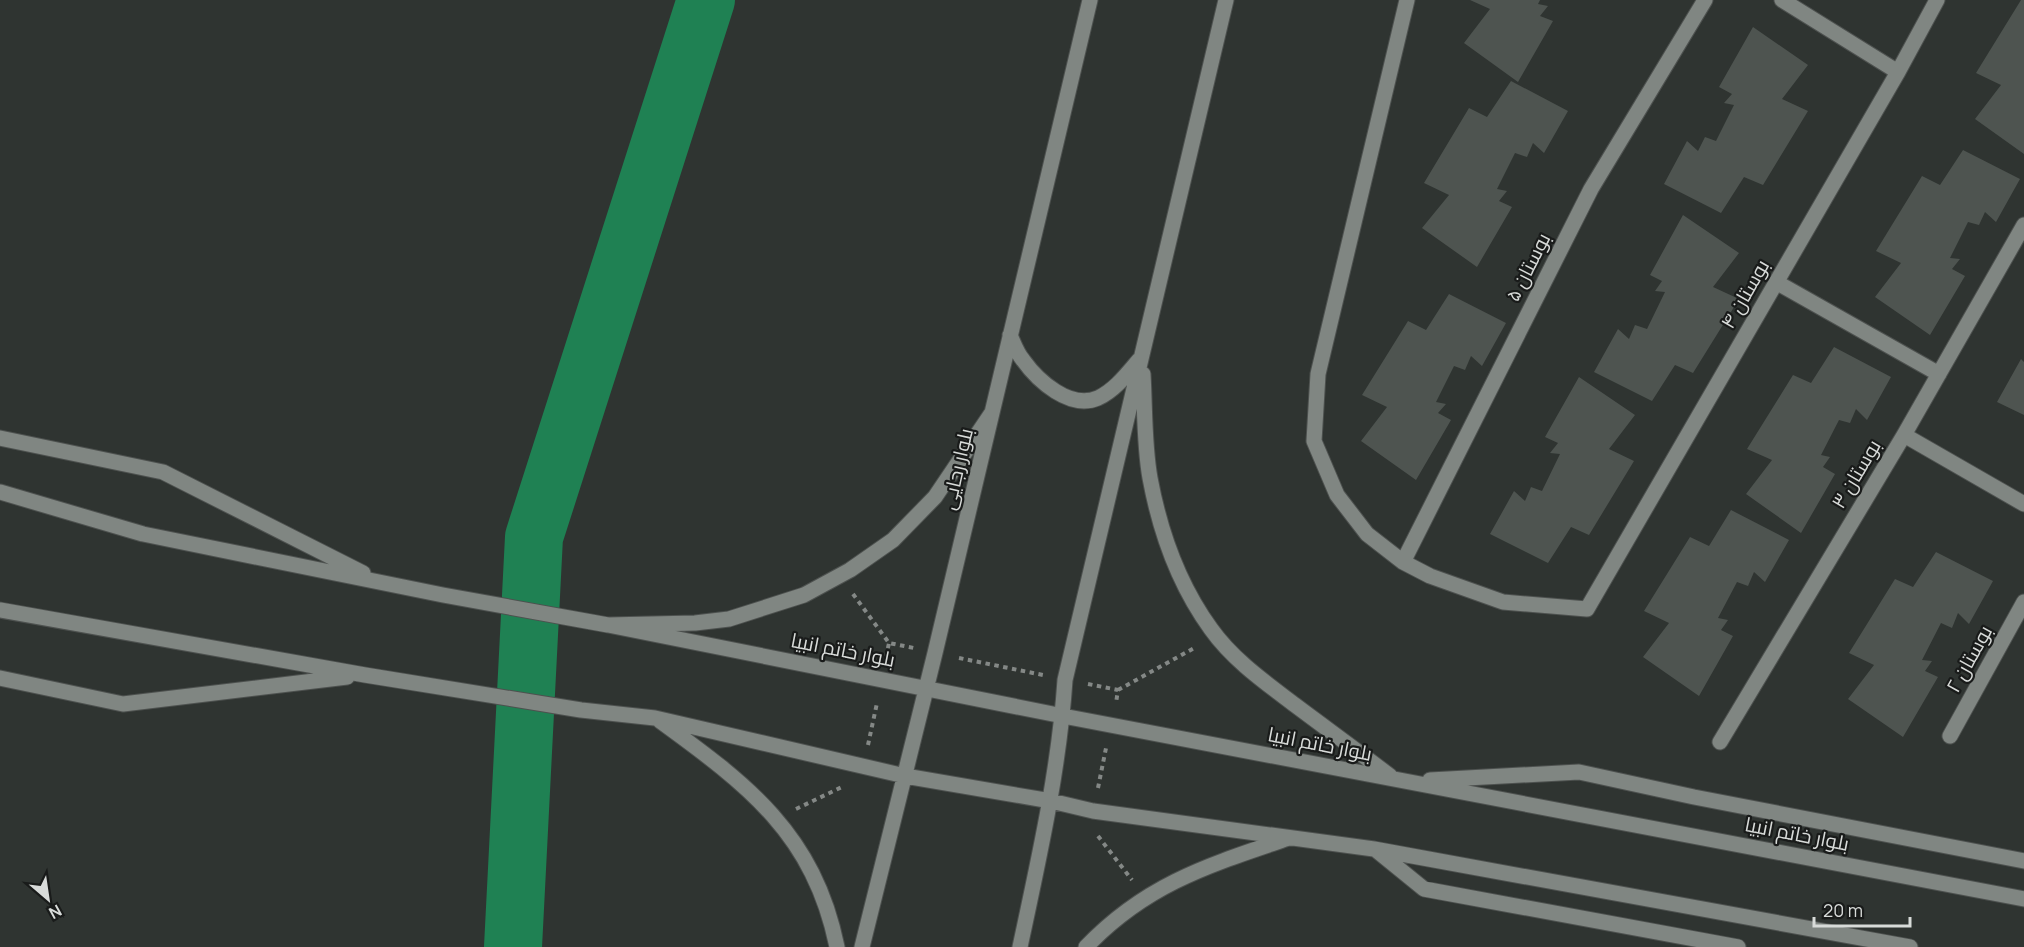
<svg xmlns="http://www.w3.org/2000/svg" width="2024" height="947" font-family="Manrope,Cairo,sans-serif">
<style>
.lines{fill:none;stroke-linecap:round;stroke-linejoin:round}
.river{stroke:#1f8153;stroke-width:58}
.building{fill:#4e5450}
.street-casing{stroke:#4d514f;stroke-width:17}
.secondary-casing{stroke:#4d514f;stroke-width:17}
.path{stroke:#848886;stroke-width:4;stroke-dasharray:4.5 4.5;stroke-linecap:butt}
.street{stroke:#808682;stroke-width:15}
.secondary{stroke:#808682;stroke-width:15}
.labels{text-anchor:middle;stroke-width:4.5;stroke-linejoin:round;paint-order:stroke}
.street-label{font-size:20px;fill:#d8dbd9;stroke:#191b1a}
</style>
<rect width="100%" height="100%" fill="#2f3431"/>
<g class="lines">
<path class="river" d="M513,947L534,537L706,0"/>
</g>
<path class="building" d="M1470,0H1540L1538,4L1548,6L1540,16L1553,21L1518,82L1464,43L1490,9Z
M2021,0H2024V154L1975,119L2001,85L1976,73Z
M1753,27L1808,65L1782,99L1808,111L1763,185L1744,177L1721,213L1664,184L1687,141L1698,151L1705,137L1716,141L1734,105L1724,103L1732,94L1719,87Z
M1511,81L1568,111L1544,153L1533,143L1527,157L1515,153L1497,189L1507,191L1499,201L1512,207L1477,267L1422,228L1449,195L1424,183L1469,108L1487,117Z
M1963,150L2020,179L1996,222L1985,212L1979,225L1968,222L1950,258L1960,259L1952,269L1965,276L1930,335L1875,297L1901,263L1876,251L1922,176L1940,185Z
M1683,215L1739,253L1713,287L1739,299L1693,373L1675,365L1652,401L1594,372L1618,329L1629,339L1635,325L1647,329L1665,292L1655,291L1662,281L1650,275Z
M1449,294L1506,323L1482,366L1471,356L1465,370L1454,366L1436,402L1446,404L1438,413L1451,420L1416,480L1361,441L1387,407L1362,395L1408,321L1426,330Z
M1834,347L1891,377L1867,420L1856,409L1850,423L1839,420L1821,455L1830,457L1823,467L1835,474L1801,533L1746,494L1772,460L1747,449L1793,375L1811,383Z
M2021,359L2024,362V415L1997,402Z
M1579,377L1635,415L1609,449L1634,461L1589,535L1571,527L1548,563L1490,534L1514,491L1525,501L1531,487L1542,491L1560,454L1550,453L1558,443L1545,437Z
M1731,510L1789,540L1765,582L1754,572L1748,586L1737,582L1718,618L1728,620L1721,630L1733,636L1699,696L1643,657L1669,623L1644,611L1690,537L1709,546Z
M1936,552L1993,581L1969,624L1958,613L1952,628L1941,623L1922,660L1932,661L1925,671L1938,677L1903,737L1848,699L1874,665L1849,653L1895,579L1913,587Z"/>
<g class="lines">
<g class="street-casing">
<path id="street" d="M1407,0L1318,374L1314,441L1337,495L1367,534L1403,562L1430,576L1503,602L1587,609L1898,72L1937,0
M1782,0L1898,72
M1776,282L1939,374
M1904,435L2024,504
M1403,562L1591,189L1705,0
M1950,736L2024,602
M1720,742L1904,435L2024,225"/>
</g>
<g class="secondary-casing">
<path id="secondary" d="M1010,335C1014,344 1017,353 1023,360C1038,381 1070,410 1098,398C1115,390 1127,374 1139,360
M1143,374C1145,408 1144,445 1150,478C1160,532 1179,585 1211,629C1233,660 1266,683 1295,705C1327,729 1359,752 1390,776
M0,438L163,472L363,573
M0,492L143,534L443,595L608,625L695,623L729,619L804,595L850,570L893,540L935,497L991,414
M0,610L365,675L581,710L655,718L905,776L1051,801L1093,811L1374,849L1910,947
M608,625L1063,716L2024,899
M0,678L123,704L347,677
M660,721C748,785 814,834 837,947
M1430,780L1579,772L1694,797L2024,861
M1376,850L1424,889L1738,947
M862,947L935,653L1090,0
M1020,947C1039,858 1059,770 1065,680L1226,0
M1086,947C1146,884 1209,865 1289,838"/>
</g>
<path class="path" d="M853,594L889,643L914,648
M886,657L889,643
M959,658L1043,675
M1088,684L1118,690L1116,703
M1118,690L1196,647
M868,745L877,703
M1098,788L1106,748
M796,809L844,786
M1098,836L1132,880"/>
<use href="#street" class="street"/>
<use href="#secondary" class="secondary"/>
</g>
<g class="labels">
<g class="street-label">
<text transform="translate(1528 267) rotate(-63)" y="7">بوستان ۵</text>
<text transform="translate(1745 294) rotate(-60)" y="7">بوستان ۴</text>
<text transform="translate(957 469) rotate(-77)" y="7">بلوار رجایی</text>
<text transform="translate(1856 474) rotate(-59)" y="7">بوستان ۳</text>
<text transform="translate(843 650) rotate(11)" y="7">بلوار خاتم انبیا</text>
<text transform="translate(1969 659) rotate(-61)" y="7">بوستان ۲</text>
<text transform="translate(1320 744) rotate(11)" y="7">بلوار خاتم انبیا</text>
<text transform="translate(1797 834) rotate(11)" y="7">بلوار خاتم انبیا</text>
</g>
</g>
<g transform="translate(48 899) rotate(151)" stroke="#191b1a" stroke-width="4.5" paint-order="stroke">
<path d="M0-4.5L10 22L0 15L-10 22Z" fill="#d8dbd9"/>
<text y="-9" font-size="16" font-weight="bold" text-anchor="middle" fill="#d8dbd9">N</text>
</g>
<path d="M1814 917v9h96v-9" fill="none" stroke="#d8dbd9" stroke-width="3"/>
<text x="1823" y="917" font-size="18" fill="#d8dbd9" stroke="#191b1a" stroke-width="4.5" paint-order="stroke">20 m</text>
</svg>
